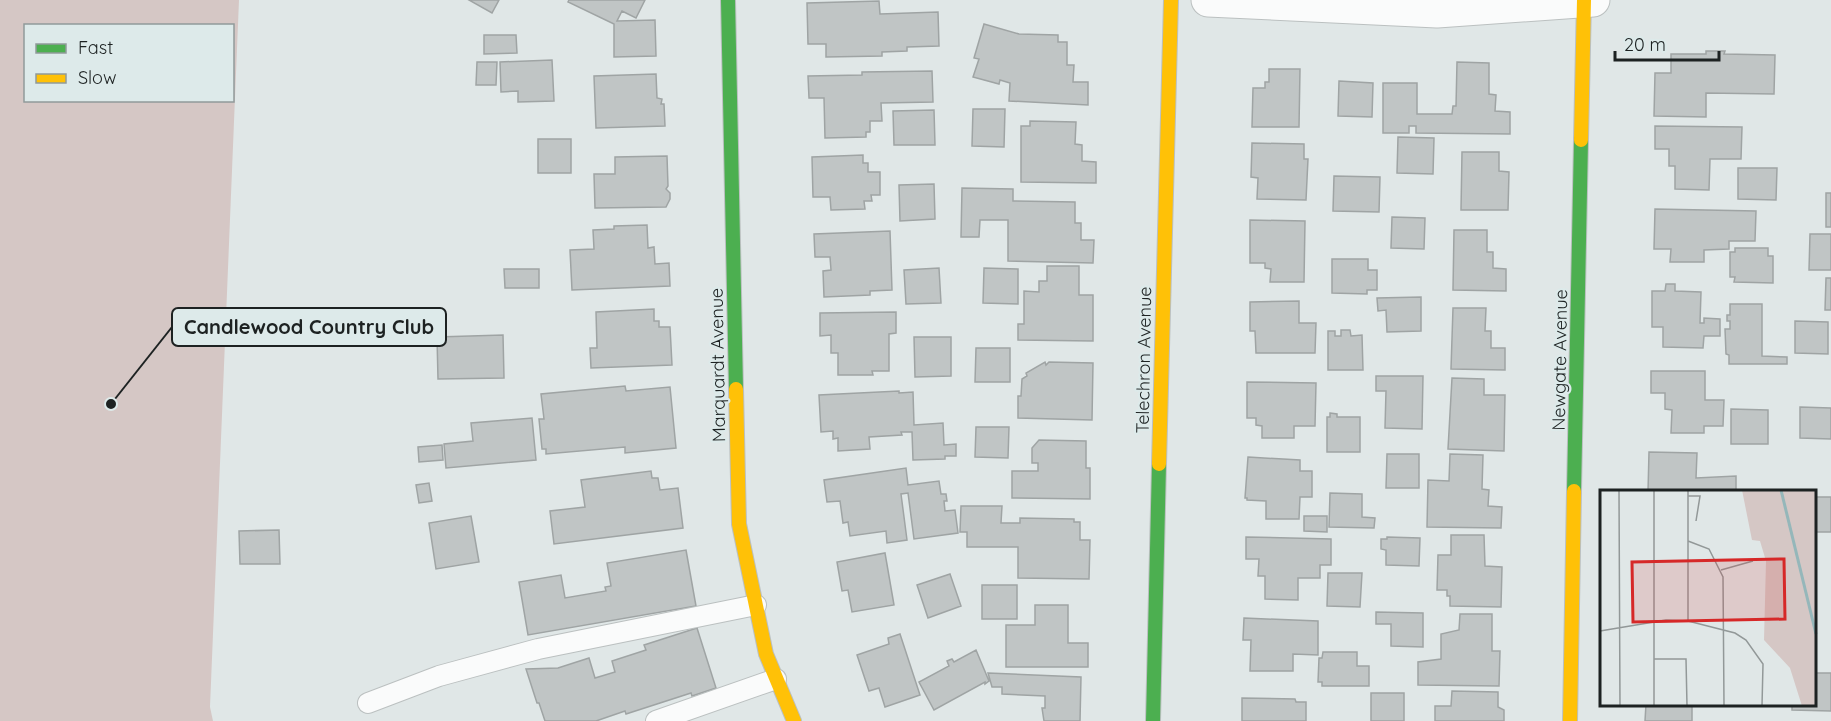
<svg xmlns="http://www.w3.org/2000/svg" width="1831" height="721" font-family="Quicksand,sans-serif">
<style>
.green{fill:#d5c7c5;fill-rule:evenodd}
.building{fill:#c0c5c5;stroke:#9fa4a4;stroke-width:1.5}
.lines{fill:none;stroke-linecap:round;stroke-linejoin:round}
.lane-casing{stroke:#bbc0c0;stroke-width:22}
.street-casing{stroke:#bbc0c0;stroke-width:35}
.fast-casing{stroke:#bbc0c0;stroke-width:16}
.slow-casing{stroke:#bbc0c0;stroke-width:16}
.lane{stroke:#fafbfb;stroke-width:20}
.street{stroke:#fafbfb;stroke-width:33}
.fast{stroke:#4caf50;stroke-width:14}
.slow{stroke:#ffc107;stroke-width:14}
.labels{text-anchor:middle;stroke-width:4.5;stroke-linejoin:round;paint-order:stroke}
.street-label{font-size:18px;fill:#1d2222;stroke:#ddeaea}
.inset-river{fill:none;stroke:#95b7ba;stroke-width:3}
.inset-road{fill:none;stroke:#929898;stroke-width:1.5}
.view{fill:#d62828;fill-opacity:0.15;stroke:#d62828;stroke-width:3}
.inset-edge{fill:none;stroke:#1d2222;stroke-width:3}
.leader{fill:none;stroke:#1d2222;stroke-width:2}
.callout-dot{fill:#1d2222;stroke:#ddeaea;stroke-width:2}
.callout{fill:#ddeaea;stroke:#1d2222;stroke-width:2}
.callout-label{font-size:20px;text-anchor:middle;font-weight:bold;fill:#1d2222}
</style>
<rect width="100%" height="100%" fill="#e0e7e7"/>
<path class="green" d="M0,0H239L210,707L213,721H0ZM26,26H232V100H26Z"/>
<path class="building" d="M469,0H499L492,13Z
M569,0H645L636,18L622,11L617,21L655,20L656,56L614,57V24L568,2Z
M879,1L880,14L938,12L939,46L907,47V51L882,52V56L826,57V44H808L807,3Z
M984,24L1019,34L1058,35V42H1067V65H1074L1073,82H1088V105L1009,101L1010,83L1000,80L999,84L973,77L979,59L974,58Z
M484,35H516L517,53L484,54Z
M1706,51H1725L1724,54L1775,55L1774,94L1706,93V117L1654,116L1655,73H1671V54H1706Z
M552,60L554,101L518,102V91L501,92L500,62Z
M477,62H497L496,85H476Z
M1457,62L1489,63V94L1496,95L1495,111L1510,112V134L1416,133V126H1409V133H1383V83H1417V114H1452L1453,106H1456Z
M1269,69H1300L1299,127H1252L1253,88H1265V82H1269Z
M932,71L933,102L881,103L882,121H870V132H866V137L825,138L824,98H809L808,76L862,75V72Z
M656,74L657,98L662,99L661,104H664L665,126L596,128L594,76Z
M1339,81L1373,83L1372,117L1338,116Z
M973,109H1005L1004,147L972,146Z
M934,110L935,145H894L893,111Z
M1030,121L1076,122L1075,144L1082,145V161L1096,162V183L1021,182V126H1030Z
M1655,126L1742,127L1741,159H1710L1709,190L1675,189V166H1669V149H1655Z
M1398,137L1434,138L1433,174L1397,173Z
M538,139H571V173H538Z
M1252,143L1304,144V159H1308L1306,200L1257,199L1258,178L1251,177Z
M1462,152H1499V171L1509,172L1508,210H1461Z
M863,155V163H868V172H880V195H871L872,201H864L865,209L831,210L830,197H813L812,157Z
M667,156L668,186L666,189L670,193V199L666,207L595,208L594,174H615V157Z
M1738,168H1777L1776,200L1738,199Z
M1334,176L1380,177L1379,212L1333,211Z
M934,184L935,219L900,221L899,185Z
M962,188L1013,189V201L1075,202V223H1081V240H1094L1093,263L1008,261V220H980L979,237H961Z
M1826,193H1831V227H1826Z
M1655,209L1756,211L1755,241H1729V249L1704,250V262H1670L1671,249H1654Z
M1392,217L1425,218L1424,249L1391,248Z
M1250,220L1305,221L1304,282H1270L1271,269L1265,268V263H1250Z
M647,225L648,248L654,247L655,264L669,263L670,286L572,290L570,250L594,249L593,230L614,229V226Z
M1454,230H1487V252H1493V268L1506,269V291L1453,290Z
M890,231L892,290L870,291V295L824,297L823,271L831,270L830,257H815L814,234Z
M1810,234H1831V270H1809Z
M1735,248H1768V256H1773V283L1734,282L1735,277H1730V252H1735Z
M1332,259H1368V270H1377V290H1367V294L1332,293Z
M1047,266H1079V295H1093V341L1018,340V324H1024V291L1039,292V281H1047Z
M939,268L941,303L906,304L904,270Z
M984,268L1018,269V304L983,303Z
M504,269H539V288H505Z
M1826,278H1831V310H1825Z
M1666,284H1675V291L1701,292L1700,323H1704V318L1720,319V336H1704L1703,348L1663,347V327H1652V291H1665Z
M1421,297V331L1387,332L1386,310L1378,311L1377,298Z
M1299,301V323H1316L1315,353H1256L1255,331H1250V302Z
M1730,304H1762V356L1787,357V364H1729V355L1726,354L1725,329H1730V321H1727V315H1730Z
M1453,308H1486L1485,331H1491V348H1505V370L1451,369Z
M654,309V321H659V327H670L672,365L591,368L590,348H597L596,312Z
M896,312V333L889,334V371H872L873,375H838V353H831V335L820,336V313Z
M1795,321L1828,322V354L1795,353Z
M1341,330H1350L1351,336L1362,335L1363,370H1328V331H1335V336H1341Z
M503,335L504,378L438,379L437,337Z
M914,337H951V376L915,377Z
M976,348H1010V382H975Z
M1045,362L1046,365L1049,362L1093,363L1092,420L1018,418V396H1021L1022,379L1027,376L1026,373Z
M1651,371H1705V400H1724L1723,426H1704V433H1671L1672,410L1665,409V393H1651Z
M1376,376H1423L1422,429L1385,428L1386,391H1376Z
M1452,378L1484,379V395H1505L1504,451L1448,449Z
M1247,382L1316,383L1315,426H1294V438H1262V426L1256,425V418H1247Z
M625,386L626,391L670,387L676,448L625,453V447L546,454V449H542L539,419H544L541,394Z
M899,391V393L913,392L914,425L943,423L944,445L956,444V456H945V459L913,460L912,432H901L902,435L869,437L870,449L838,451V438L833,439V431L821,432L819,395Z
M1800,407L1831,408V439L1800,438Z
M1731,409L1768,410V444H1731Z
M1330,413L1337,414V417H1360V452H1327V417H1330Z
M532,418L536,460L446,468L444,444L473,441L471,423Z
M976,427H1009L1008,458L975,457Z
M1039,440L1086,441V468H1090V499L1012,498V471H1038V463H1032V448Z
M442,445L443,460L419,462L418,447Z
M1649,452L1697,453L1696,478L1736,476V490L1768,492H1648Z
M1387,454H1419V488H1386Z
M1450,454L1483,455L1482,489L1489,490L1488,506L1502,507L1501,528L1427,527L1428,480L1449,481Z
M1248,457L1300,460V471H1312V497H1300L1299,519H1266V501L1247,500V498H1245Z
M906,468L908,485L939,481L941,494H946L947,501H944L945,511L955,510L958,533L914,539L908,493L901,494L907,540L887,543L886,531L850,536L848,522L843,523L840,501L827,502L824,480Z
M651,471L652,478H658L660,490L678,488L683,528L554,544L550,511L585,507L581,480Z
M429,483L432,501L419,503L416,485Z
M1330,493L1362,494V517L1375,518L1374,528L1329,527Z
M1814,497H1831V532H1814Z
M961,506H1002L1001,523H1020V518L1074,519V522H1080V540H1090L1089,579L1018,578V547H967V532H960Z
M471,516L479,562L436,569L429,523Z
M1304,516H1327V532L1304,531Z
M279,530L280,564H240L239,531Z
M1451,535H1484L1485,566L1502,567L1501,607L1450,606V596H1447V590H1437L1438,555H1451Z
M1246,537L1331,539V565H1320V578H1298V600L1265,599V576H1258L1259,559H1246Z
M1387,537L1420,538L1419,566L1386,565V550L1381,549V539H1387Z
M686,550L696,606L528,635L519,582L561,575L565,598L606,591L605,587L611,586L607,563Z
M885,553L894,605L852,612L848,590L842,591L837,562Z
M1328,573H1362L1360,607L1327,606Z
M950,574L961,606L928,618L917,585Z
M982,585H1017V619H982Z
M1035,605H1068V643H1088V667H1006V625H1035Z
M1376,612L1423,613V647L1391,646V624H1376Z
M1460,614H1492V651H1500L1499,686L1418,685V662L1441,659V634L1459,630Z
M1244,618L1318,621V655L1293,654V671H1250L1251,640H1243Z
M697,628L716,688L692,696L691,693L626,714L625,711L596,721H545L539,703H537L526,669L558,668L589,658L595,678L615,672L612,661L646,650L644,645Z
M900,634L920,695L885,707L879,688L869,691L857,655L889,644L888,638Z
M976,650L989,681L985,684V682L934,710L919,682L949,666L947,661L952,659L954,662Z
M1323,652H1357V666H1369V686H1322V682H1318L1319,658H1322Z
M988,673L1081,677L1080,721H1044L1042,708H1045V696L1002,694V687H992Z
M1814,673H1831V711L1792,710V704H1814Z
M1452,691L1498,692V707L1504,710V721H1435V706H1451Z
M1371,693H1404V721H1371Z
M1242,698L1295,699L1296,702H1306V721H1242Z
M1646,704H1692V721H1645Z"/>
<g class="lines">
<g class="lane-casing">
<path id="lane" d="M368,703L439,676L538,649L756,605
M656,721L776,679"/>
</g>
<g class="street-casing">
<path id="street" d="M1208,0L1437,11L1593,0"/>
</g>
<g class="fast-casing">
<path id="fast" d="M728,0L736,389
M1574,491L1581,140
M1153,721L1159,464"/>
</g>
<g class="slow-casing">
<path id="slow" d="M1581,140L1584,0
M736,389L739,524L766,654L794,721
M1159,464L1171,0
M1570,721L1574,491"/>
</g>
<use href="#lane" class="lane"/>
<use href="#street" class="street"/>
<use href="#fast" class="fast"/>
<use href="#slow" class="slow"/>
</g>
<g class="labels">
<g class="street-label">
<text transform="translate(1144 360) rotate(-89)" y="6">Telechron Avenue</text>
<text transform="translate(1560 360) rotate(-89)" y="6">Newgate Avenue</text>
<text transform="translate(718 365) rotate(-91)" y="6">Marquardt Avenue</text>
</g>
</g>
<g transform="translate(1600 490)">
<rect width="216" height="216" fill="#e0e7e7"/>
<path d="M142,0H216V216H202L190,178L164,150L166,71L160,51L152,50Z" fill="#d5c7c5"/>
<path class="inset-river" d="M181,0L216,144"/>
<path class="inset-road" d="M19,0L20,216M54,0V216M88,0V131M88,6H100L96,31M88,51L109,59L123,87L124,216M121,80L153,71M0,141L66,130L88,131L135,143L146,150L163,174L162,216M54,169H86L87,216"/>
<path class="view" d="M184,69L185,129L33,132L32,72Z"/>
<rect width="216" height="216" class="inset-edge"/>
</g>
<path class="leader" d="M111 404L172 327"/>
<circle class="callout-dot" cx="111" cy="404" r="6"/>
<rect class="callout" x="172" y="308" width="274" height="38" rx="6"/>
<g class="callout-label">
<text x="309" y="334">Candlewood Country Club</text>
</g>
<rect x="24" y="24" width="210" height="78" fill="#ddeaea" stroke="#909a9a" stroke-width="1.5"/>
<rect x="36" y="44" width="30" height="9" fill="#4caf50" stroke="#909a9a" stroke-width="1.5"/>
<text x="78" y="54" font-size="18" fill="#1d2222">Fast</text>
<rect x="36" y="74" width="30" height="9" fill="#ffc107" stroke="#909a9a" stroke-width="1.5"/>
<text x="78" y="84" font-size="18" fill="#1d2222">Slow</text>
<path d="M1615 51v9h104v-9" fill="none" stroke="#1d2222" stroke-width="3"/>
<text x="1624" y="51" font-size="18" fill="#1d2222" stroke="#ddeaea" stroke-width="4.5" paint-order="stroke">20 m</text>
</svg>
